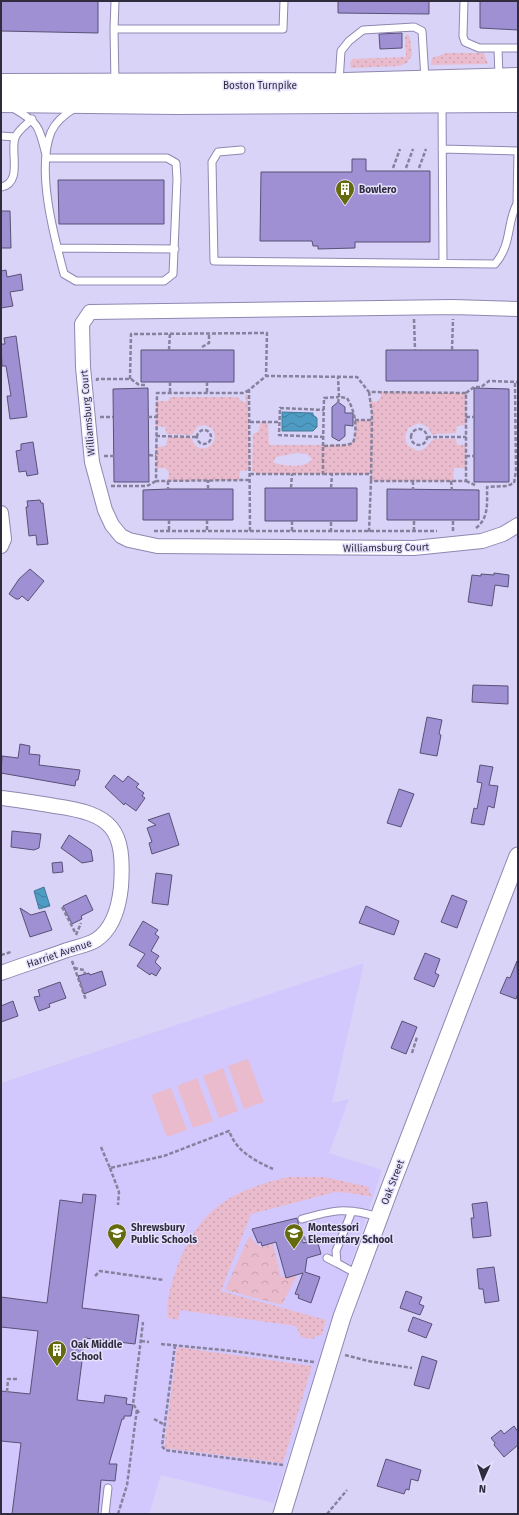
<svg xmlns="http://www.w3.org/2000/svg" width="519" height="1515" font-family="'Fira Sans',sans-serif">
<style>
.built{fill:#d2c8fd}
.grass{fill:url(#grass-dots);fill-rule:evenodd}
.park{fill:url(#park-crowns)}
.pitch{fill:#eabbcd}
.water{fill:url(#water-waves);stroke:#457a9b}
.building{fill:#9e90d2;stroke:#595177}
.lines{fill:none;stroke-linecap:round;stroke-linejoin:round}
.service-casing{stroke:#8f87b1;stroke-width:9}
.minor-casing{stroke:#8f87b1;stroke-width:16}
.tertiary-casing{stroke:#8f87b1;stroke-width:19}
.trunk-casing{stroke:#8f87b1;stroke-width:24}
.path{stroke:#86819d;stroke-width:2.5;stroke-dasharray:4 2;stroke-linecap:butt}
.service{stroke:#fff;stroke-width:7}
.minor{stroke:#fff;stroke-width:14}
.tertiary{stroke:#fff;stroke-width:17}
.trunk{stroke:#fff;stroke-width:22}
.labels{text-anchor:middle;stroke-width:3;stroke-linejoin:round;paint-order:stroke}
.street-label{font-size:10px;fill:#302c3e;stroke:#e6e2fe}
.poi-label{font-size:10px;font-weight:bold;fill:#302c3e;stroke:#e6e2fe;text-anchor:start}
</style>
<defs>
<pattern id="grass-dots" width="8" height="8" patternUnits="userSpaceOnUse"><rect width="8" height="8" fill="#eabbcd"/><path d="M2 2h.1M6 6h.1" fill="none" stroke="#c9a1b1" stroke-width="1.8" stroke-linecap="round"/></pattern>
<pattern id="park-crowns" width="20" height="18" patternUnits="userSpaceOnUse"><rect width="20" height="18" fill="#eabbcd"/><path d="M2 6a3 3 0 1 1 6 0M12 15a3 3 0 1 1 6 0" fill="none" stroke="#c9a1b1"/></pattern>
<pattern id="water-waves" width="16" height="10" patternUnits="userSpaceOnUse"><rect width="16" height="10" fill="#4e9bc3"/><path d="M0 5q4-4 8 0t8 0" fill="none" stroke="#417fa0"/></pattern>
</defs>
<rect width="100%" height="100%" fill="#dad3f8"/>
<path class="built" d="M364,963L332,1103L349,1099L329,1153L382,1170L331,1323L274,1503L161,1475L149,1514H1V1083Z"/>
<path class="grass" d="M407,34L410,37L412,55L407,63L399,66L351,68L350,64L352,59L406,57L405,37Z
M447,53H484L488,64L431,65L432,58Z
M380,392L466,393V425L457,426L456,433L435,434L432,435L428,427L419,423L408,428L405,437L407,445L418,451C429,449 428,441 435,439H456L457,445H466V468H454L453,481H371V474H258L252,471L253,434L258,432L261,422H268L269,445H346L352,443L355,437V420H372L370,401L377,402L381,397ZM296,453L307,454L312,459C307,469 281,466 273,462L276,457Z
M245,394L248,395L250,470L240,471L239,480L168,481L169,472L165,468H156V447L166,446L168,437H189C193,439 192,441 195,445C203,453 214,446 215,437L213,429L205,425L198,426L192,435L167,434L165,427L156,426V401H168L170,397H237L244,403L246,401Z
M288,1177H324L365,1186L370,1188L368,1191L373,1197L350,1193L335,1192L251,1214L221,1291L326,1320L322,1335L315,1336L314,1339L301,1337L296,1326L180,1310L178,1320L168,1318C165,1302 172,1282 177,1267C199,1209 230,1191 288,1177Z
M177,1347L312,1366L283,1463L164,1448Z"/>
<path class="park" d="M249,1236L260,1247L273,1244L281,1277L297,1275L282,1305L225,1290Z"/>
<path class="pitch" d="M248,1059L264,1102L244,1109L228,1066Z
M223,1068L238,1111L219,1118L203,1076Z
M197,1078L213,1121L193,1128L177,1086Z
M171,1088L187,1130L167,1137L151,1095Z"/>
<path class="water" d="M282,412L313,413V415L317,418V427L313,431H282Z
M44,887L50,906L39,909L34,891Z"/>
<path class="building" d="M1,1H98V33L1,31Z
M338,1H429V14L338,13Z
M480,1H518V30L480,28Z
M402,33V48L380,49L379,34Z
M352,159H366V171H430V242H355V248L318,249V246H313L312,241H260L261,172H352Z
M58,180H164V224H59Z
M1,211H10L11,248H1Z
M6,270L7,277L21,274L23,290L10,292L13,306L1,308V271Z
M16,336L27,417L10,419L7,396H11L6,366H2L1,344H5L4,338Z
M141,350H234V382H141Z
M386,350H478V381H386Z
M148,388L149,482H114L113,389Z
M474,388L509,389V482H474Z
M338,402L345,407V413H353V426L345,425V436L339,441L332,437V407Z
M33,442L38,474L27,476L26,471L19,472L16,451L21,450V444Z
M265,488H357V521H265Z
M168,489H233V520H143V490Z
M387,489L479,490V520H387Z
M40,500L41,503H43L48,544L37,545L36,535L29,536L26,507H28L27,501Z
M30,569L44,581L28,601L22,596L19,599H16L9,594L19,579Z
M494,573L509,575L508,587L495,585L492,606L468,602L472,575L481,576V574L494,575Z
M473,685L508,686V704L472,702Z
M427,717L442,720L439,734L441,735L437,756L420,753Z
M20,744L30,746L29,754L40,755L39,765L80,770L78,780H76L75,786L1,773L2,756L18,758Z
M480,765L493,767L489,785L498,786L494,808L488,806L484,825L471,823L474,808L477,809L482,783L477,782Z
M114,775L123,782L128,776L139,784L136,787L144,793L142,796L145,798L136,811L125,803L124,805L105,787Z
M399,789L414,794L401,827L387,823Z
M169,813L179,845L152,854L149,843L152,842L147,828L156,825L148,820Z
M12,831L41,834L39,848L34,850L11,847Z
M69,835L91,850L93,861L82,863L61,848Z
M62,862L63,872L53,873L52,863Z
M156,873L172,875L168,905L152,903Z
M86,895L93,910L81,916L82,919L72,924L63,906Z
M452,895L467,901L457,928L441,922Z
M366,906L399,921L394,935L359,923Z
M20,908L31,915L45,911L52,930L30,937Z
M143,921L158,930L155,934L159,937L151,951L159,956L155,962L161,968L156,976L151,973L150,975L137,966L145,954L129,945Z
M425,953L440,959L435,973L439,975L434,987L414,979Z
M517,961L518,993L516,999L500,993L507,977L510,978Z
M102,971L106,985L84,994L78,976L89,973L90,975Z
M60,982L66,998L49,1004L50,1007L39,1011L34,997L40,996L38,990Z
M13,1001L18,1016L1,1022V1006Z
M402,1021L417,1027L406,1054L391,1048Z
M83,1194L96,1195L82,1308L139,1315L135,1344L85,1338L77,1400L104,1403L105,1395L127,1398L126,1404L133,1405L131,1416H124V1419H122L109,1464H117L115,1481L101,1480L98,1514H12L21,1443L1,1441V1391L30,1394L38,1331L1,1327V1297L47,1303L60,1200L82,1203Z
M487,1202L491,1236L473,1238L471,1218H474L472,1204Z
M297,1218L303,1243L317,1240L321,1254L307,1258L305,1272L320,1277L311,1303L298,1298L299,1295L295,1294L303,1273L286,1278L276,1242L262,1246L261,1242L258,1243L252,1229Z
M494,1267L499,1301L485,1303L483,1289H479L477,1269Z
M406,1291L422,1297L419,1304L424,1306L420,1315L400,1308Z
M413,1317L432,1324L426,1338L408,1331Z
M422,1356L437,1361L429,1389L414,1385Z
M514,1426L518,1432V1445L504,1457L494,1445L495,1443L491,1438L501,1430L504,1434Z
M386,1459L421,1470L418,1481L411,1479L409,1490L406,1489L404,1494L377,1486Z"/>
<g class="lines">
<g class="service-casing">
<path id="service" d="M464,1L463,36L465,42L479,48H498L499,77
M114,29L115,1
M498,48H518
M339,82L341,51L349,41L363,30L414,27L422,31L425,79
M115,83L114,29H283L284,1
M442,104L443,263
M13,108C39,123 39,126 46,155
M1,136L15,137
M442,149L518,151L517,202
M241,150L218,152L212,162L214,261L495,264C513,243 506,221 518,202
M47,158H167L176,163L177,179L173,274L164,281H76L64,274C54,236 36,170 51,132C56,121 65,114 75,108
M1,187C23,183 10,152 15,138C17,131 27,124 32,119
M57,248L175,249
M352,1211L336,1251L337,1263L357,1274
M302,1219C333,1210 347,1207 378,1217
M327,1258L337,1263
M105,1514L108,1488"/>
</g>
<g class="minor-casing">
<path id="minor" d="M518,309L453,307L90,312L82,324L83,367L92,462L105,510L112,525L121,536L129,540L157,546L414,548L482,541L503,534L518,525
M1,513L4,539L1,546
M1,798C19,800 37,803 55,806C113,814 125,829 121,887C119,906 113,929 96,940C88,945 76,947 67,950C45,958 23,965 1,973"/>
</g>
<g class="tertiary-casing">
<path id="tertiary" d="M282,1514L342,1317L391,1185L518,856"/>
</g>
<g class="trunk-casing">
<path id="trunk" d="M1,85L345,84L518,79
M1,101L176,103L518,101"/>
</g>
<path class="path" d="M393,168L400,149
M406,168L413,149
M419,168L426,149
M414,319L415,350
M202,347L209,343V333
M169,350L170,333
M452,350L453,319
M130,379L131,334H144L267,333L266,376
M97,381V379H131L139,385H145
M170,382V393
M207,382V393
M249,390L243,393H157L156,481L250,480
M369,392L372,414L371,481
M466,393L474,387H481L489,381L518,382
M338,403L339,397
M100,417H113
M148,417H156
M466,417H474
M355,420H372
M250,422H280
M411 437a8 8 0 1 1 16 0a8 8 0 1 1-16 0Z
M197 437a7 7 0 1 1 14 0a7 7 0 1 1-14 0Z
M156,436L197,437
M324,437L279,435L280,408L324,410
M427,437H466
M323,446L324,398L339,397
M149,455L156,456
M104,456H114
M466,456H474
M250,474H323V446L346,445L353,443C358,428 355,411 347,398L339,397L338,377
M323,474H371
M168,481V489
M413,481V490
M451,481L452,490
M466,481L475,485
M111,486H147L156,481
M291,488L292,474
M331,488L332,475
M208,489V480
M169,520V531
M207,520V531
M292,521V532
M476,528C489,518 487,503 487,487L507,486L514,483L516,471L515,382
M154,531H437
M250,531L249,390L266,376L357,377L369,392L466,393V481H371L369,532
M414,531V520
M453,531V520
M331,532V521
M62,907L76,934
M76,935L81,923
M1,955L11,952
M72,961L86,1000
M74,968L84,970L85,974
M412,1053L417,1037
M101,1147L110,1168L164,1156L229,1131C237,1152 254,1160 273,1169
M110,1168L119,1192L118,1205
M299,1241L305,1240L301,1228
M95,1276L100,1271L164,1280
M141,1341L149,1342
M161,1344L233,1351L314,1362
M175,1345L162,1446L165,1450L283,1465
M345,1355L368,1361L412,1368
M7,1392L8,1379H17
M139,1413L133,1404L143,1322
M154,1419L165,1425
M118,1514L127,1485L137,1409
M327,1514L347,1490"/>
<use href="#service" class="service"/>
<use href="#minor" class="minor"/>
<use href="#tertiary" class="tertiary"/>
<use href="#trunk" class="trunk"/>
</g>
<defs>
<g id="building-pin" transform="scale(1)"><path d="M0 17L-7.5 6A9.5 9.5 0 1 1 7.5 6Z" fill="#656a0d" stroke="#e6e2fe"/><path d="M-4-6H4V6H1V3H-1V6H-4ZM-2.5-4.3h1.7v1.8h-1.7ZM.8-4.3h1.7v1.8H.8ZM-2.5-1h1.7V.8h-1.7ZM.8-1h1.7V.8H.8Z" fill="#fff"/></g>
<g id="school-pin" transform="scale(1)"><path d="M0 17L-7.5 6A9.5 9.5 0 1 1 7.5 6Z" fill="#656a0d" stroke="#e6e2fe"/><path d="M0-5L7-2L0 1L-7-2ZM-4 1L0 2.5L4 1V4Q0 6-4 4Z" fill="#fff"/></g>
</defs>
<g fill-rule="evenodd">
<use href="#building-pin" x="345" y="189"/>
<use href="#school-pin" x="117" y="1233"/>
<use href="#school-pin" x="294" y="1233"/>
<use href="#building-pin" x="57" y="1350"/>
</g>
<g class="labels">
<g class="street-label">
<text x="260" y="89">Boston Turnpike</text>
<text transform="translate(87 413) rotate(-95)" y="4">Williamsburg Court</text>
<text transform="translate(386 547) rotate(-1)" y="4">Williamsburg Court</text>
<text transform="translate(59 953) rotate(-19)" y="4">Harriet Avenue</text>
<text transform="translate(392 1182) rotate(-69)" y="4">Oak Street</text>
</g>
<g class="poi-label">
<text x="359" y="193">Bowlero</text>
<text x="131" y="1231">Shrewsbury<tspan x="131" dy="12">Public Schools</tspan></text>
<text x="308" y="1231">Montessori<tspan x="308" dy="12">Elementary School</tspan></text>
<text x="71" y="1348">Oak Middle<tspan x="71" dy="12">School</tspan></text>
</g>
</g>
<rect width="519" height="1515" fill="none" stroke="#302c3e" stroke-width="4"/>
<g transform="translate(483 1479) rotate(183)" stroke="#e6e2fe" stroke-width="3" paint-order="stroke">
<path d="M0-3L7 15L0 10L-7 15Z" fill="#302c3e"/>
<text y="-6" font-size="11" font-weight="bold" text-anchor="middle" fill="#302c3e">N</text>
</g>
</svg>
